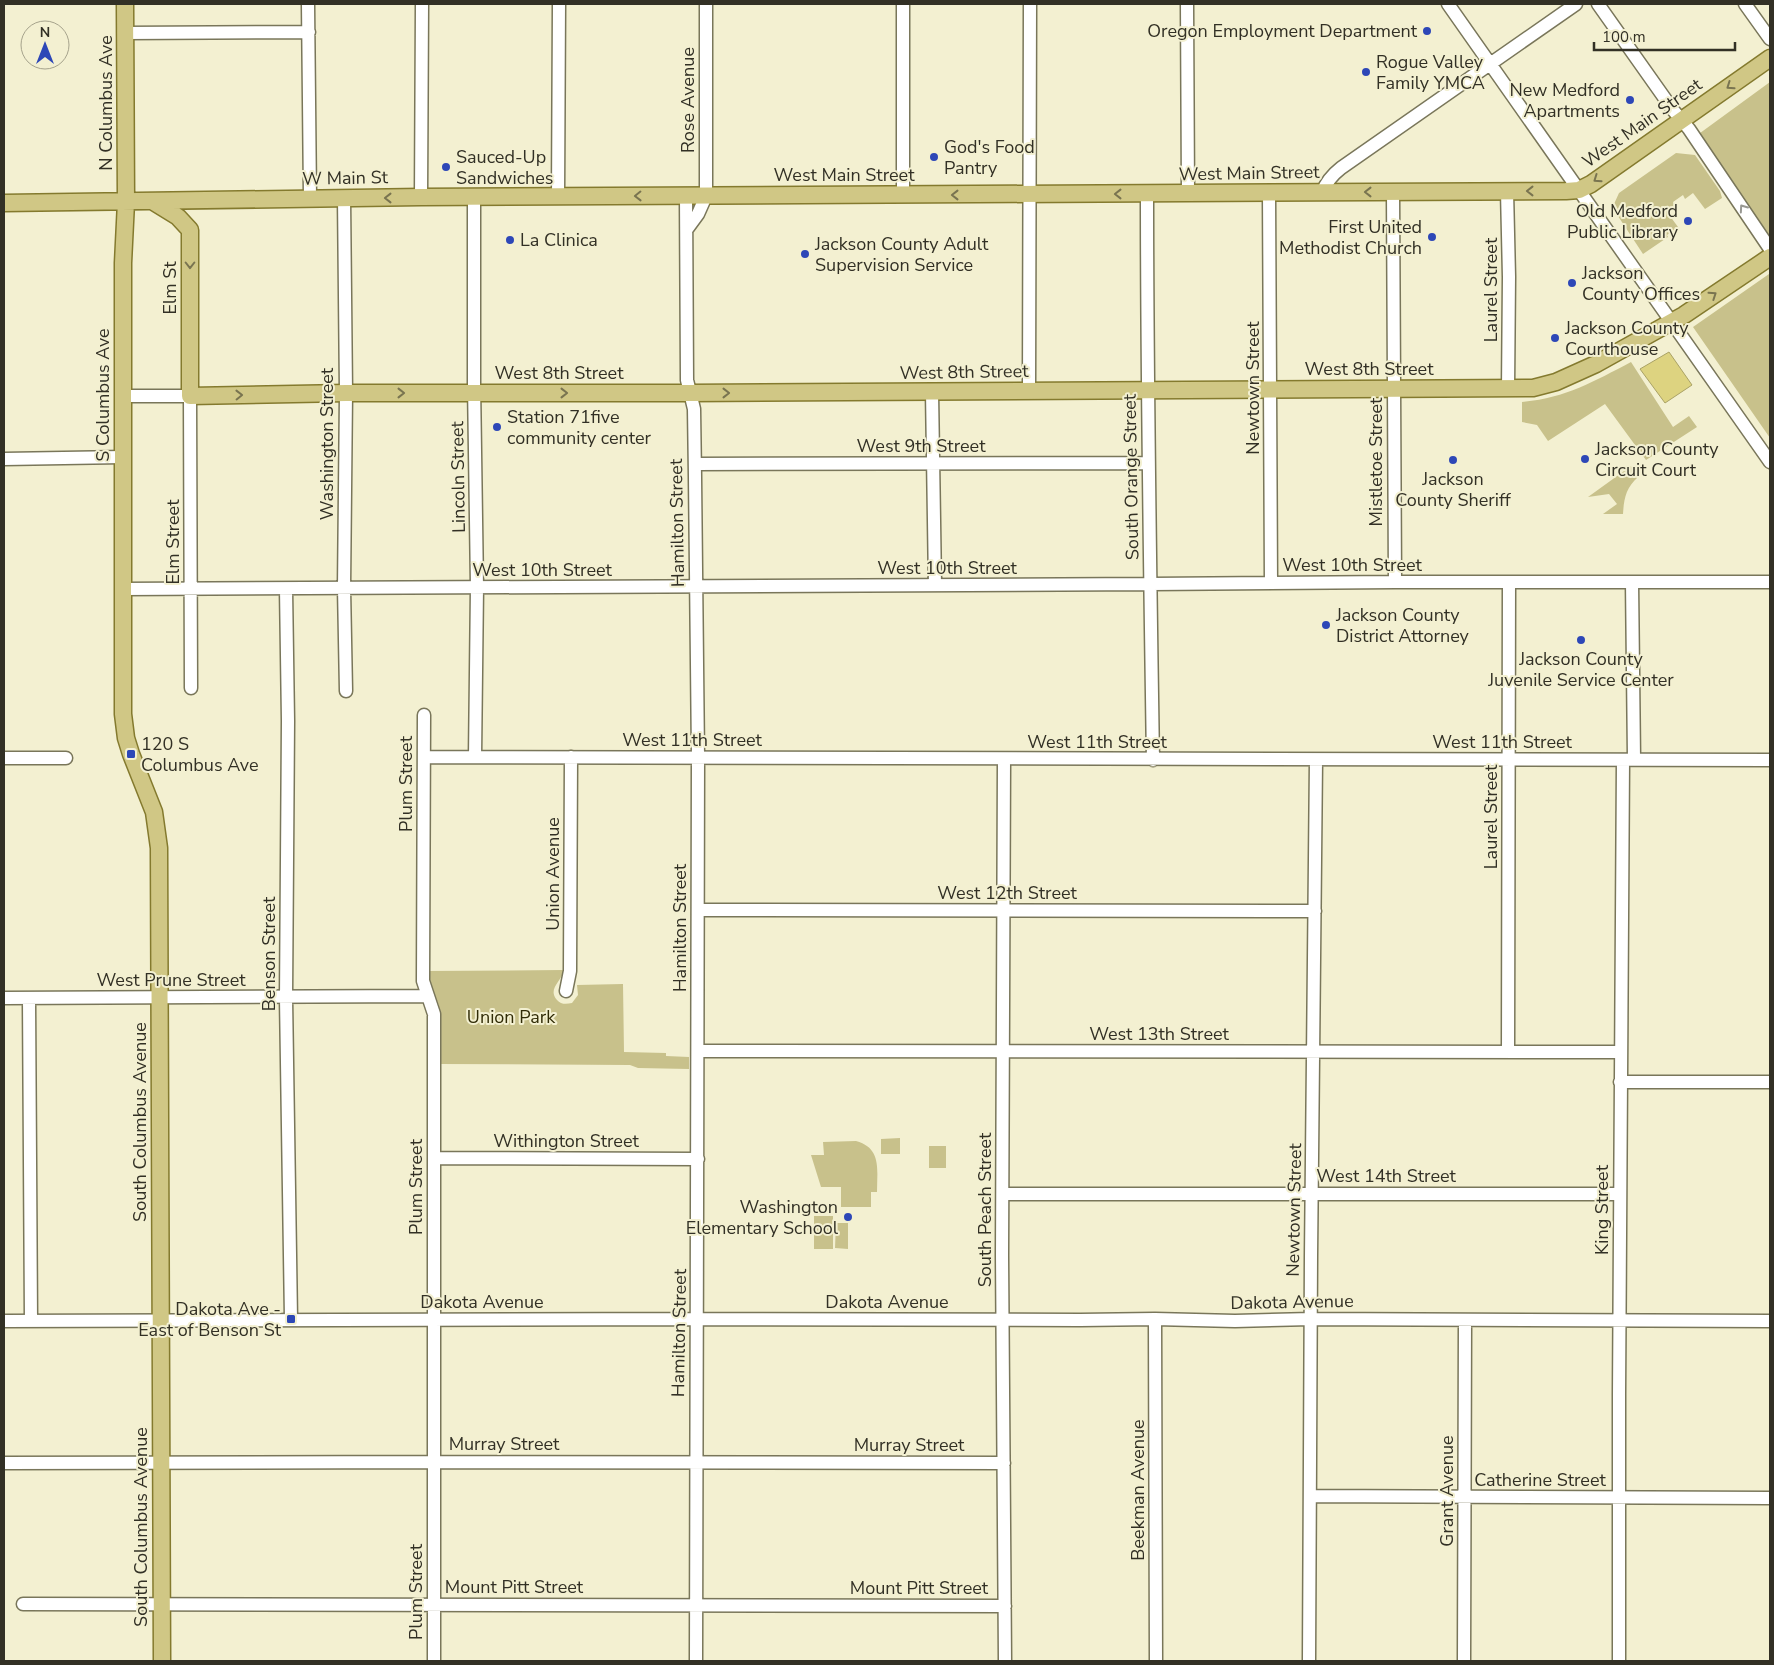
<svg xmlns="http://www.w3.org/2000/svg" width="1774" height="1665" font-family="'Nunito Sans',sans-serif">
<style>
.green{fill:#c8c18b}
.water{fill:#ddd380;stroke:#aaa265}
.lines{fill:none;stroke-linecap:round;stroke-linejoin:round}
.minor-casing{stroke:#79765a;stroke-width:15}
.major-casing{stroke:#847a2e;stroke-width:19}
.minor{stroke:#fff;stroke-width:12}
.major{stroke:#d0c785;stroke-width:16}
.oneway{stroke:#797450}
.oneway2{stroke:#989892}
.poi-dot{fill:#2d47b7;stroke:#f3f0d1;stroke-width:2}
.labels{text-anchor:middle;stroke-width:4;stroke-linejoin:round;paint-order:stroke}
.poi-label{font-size:18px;fill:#323025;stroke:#f3f0d1;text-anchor:start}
.street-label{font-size:18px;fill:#323025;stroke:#f3f0d1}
.park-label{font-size:18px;fill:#312c07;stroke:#f3f0d1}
</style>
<rect width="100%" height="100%" fill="#f3f0d1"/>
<path class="green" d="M1770,82V240L1696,136Z
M1676,153L1695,155L1720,191L1722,198L1705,209L1693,193L1685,199L1683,195L1673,202L1675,206L1667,212L1678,227L1667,235L1668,237L1643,254L1614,210V204L1619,193Z
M1769,274L1770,275V438L1693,327Z
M1631,362L1673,427L1689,416L1697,427L1646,460L1605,404L1548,441L1537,425L1522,422V402C1565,398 1593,382 1631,362Z
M1631,466L1638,477C1626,488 1624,498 1623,514H1603L1617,504L1609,494L1588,497Z
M564,970C562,981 547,989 557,1000C561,1005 567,1004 572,1003L578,995L577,985L623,984L624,1052L666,1053V1056L689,1057V1069L638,1068L630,1065L439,1064V1006L430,983L428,971Z
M900,1138V1154H881V1139Z
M856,1141C882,1148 877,1170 877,1192H871V1207H841V1187H821L811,1155H824L823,1142Z
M929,1146H946V1168H929Z
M814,1216H833V1249H814Z
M836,1223H848V1249L835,1248Z"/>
<path class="water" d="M1669,352L1692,385L1665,403L1640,369Z"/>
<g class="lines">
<g class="minor-casing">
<path id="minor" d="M308,4L310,198
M1187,4L1188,194
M1448,4L1770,462
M1598,4L1673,110L1689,129L1770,249
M1745,4L1770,39
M125,33L309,32
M1507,191L1509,277L1508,389
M1393,192L1395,582
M1269,193L1271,583
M1322,193C1326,182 1332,175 1341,168L1576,4
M1147,194C1147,383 1150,571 1153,760
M903,195V4
M686,196L687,380L694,409L695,477L698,757L696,1661
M421,197L422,4
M474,197V384L477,587L475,757
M558,197L559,4
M344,198L346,393L344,588L346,691
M687,229L698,214L706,196V4
M1029,391L1030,4
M932,392L935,585
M123,396H190L191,688
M4,459L123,457
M695,464L1147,463
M1632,582L1634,759
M123,589L1151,584L1395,582H1770
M286,589L288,721L286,998L291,1319
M424,715L423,981L434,1014V1661
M424,757L1770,760
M4,758H66
M1004,760L1002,1255L1005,1661
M698,910L1315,911
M566,991L570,971L571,757
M4,998L428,996
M29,999L31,1321
M698,1051L1620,1052
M1508,1052L1509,582
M1620,1082H1770
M434,1158L698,1159
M1003,1194H1620
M1155,1319L1156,1661
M4,1321L698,1319L1080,1320L1155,1319L1235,1321L1311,1319L1770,1321
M4,1463L434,1462L1004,1463
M1310,1496L1770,1498
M23,1604L1005,1606
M1309,1661L1311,1256L1316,760
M1464,1661L1465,1320
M1619,1661V1395L1623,760"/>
</g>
<g class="major-casing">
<path id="major" d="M125,4L126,202L123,263V714L126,738L131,754L154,812L159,848L162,1661
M152,201L178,217L190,230V396L346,393H690L1533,388L1556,382L1596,364L1684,315L1770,257
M4,203L421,197L1566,191L1579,190L1591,184L1770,58"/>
</g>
<use href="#minor" class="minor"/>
<use href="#major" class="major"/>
</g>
<defs><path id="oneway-chevron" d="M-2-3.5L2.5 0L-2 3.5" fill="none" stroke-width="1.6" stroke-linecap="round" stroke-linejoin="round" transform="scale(1.25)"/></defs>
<g class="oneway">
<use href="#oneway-chevron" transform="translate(1730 86) rotate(145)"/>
<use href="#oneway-chevron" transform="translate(1597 179) rotate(145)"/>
<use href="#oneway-chevron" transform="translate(1530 191) rotate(180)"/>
<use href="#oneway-chevron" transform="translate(1368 192) rotate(180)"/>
<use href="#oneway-chevron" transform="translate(1118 194) rotate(180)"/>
<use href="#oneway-chevron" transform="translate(955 195) rotate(180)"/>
<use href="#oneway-chevron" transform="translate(638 196) rotate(179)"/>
<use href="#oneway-chevron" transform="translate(388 198) rotate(180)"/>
<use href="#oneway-chevron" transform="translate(190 265) rotate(90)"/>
<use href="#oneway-chevron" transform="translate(1713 295) rotate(-34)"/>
<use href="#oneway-chevron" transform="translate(401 393)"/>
<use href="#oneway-chevron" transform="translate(564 393)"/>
<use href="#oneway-chevron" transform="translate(726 393)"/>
<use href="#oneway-chevron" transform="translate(239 395) rotate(-1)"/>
</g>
<use class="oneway2" href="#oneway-chevron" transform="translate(1743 208) rotate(-125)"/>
<g class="poi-dot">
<circle cx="1427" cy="31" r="5"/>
<circle cx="1366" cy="72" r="5"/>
<circle cx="1630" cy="100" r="5"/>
<circle cx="934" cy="157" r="5"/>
<circle cx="446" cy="167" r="5"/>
<circle cx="1688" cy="221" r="5"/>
<circle cx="1432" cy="237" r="5"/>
<circle cx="510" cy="240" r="5"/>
<circle cx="805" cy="254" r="5"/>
<circle cx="1572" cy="283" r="5"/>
<circle cx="1555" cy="338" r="5"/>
<circle cx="497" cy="427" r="5"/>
<circle cx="1585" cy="459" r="5"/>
<circle cx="1453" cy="460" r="5"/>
<circle cx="1326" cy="625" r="5"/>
<circle cx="1581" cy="640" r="5"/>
<rect x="126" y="749" width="10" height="10" rx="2.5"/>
<circle cx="848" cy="1217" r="5"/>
<rect x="286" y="1314" width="10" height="10" rx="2.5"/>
</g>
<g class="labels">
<g class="poi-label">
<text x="1417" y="37" text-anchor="end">Oregon Employment Department</text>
<text x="1376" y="68">Rogue Valley<tspan x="1376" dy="21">Family YMCA</tspan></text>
<text x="1620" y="96" text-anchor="end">New Medford<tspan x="1620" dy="21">Apartments</tspan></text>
<text x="944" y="153">God's Food<tspan x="944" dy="21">Pantry</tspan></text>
<text x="456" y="163">Sauced-Up<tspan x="456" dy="21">Sandwiches</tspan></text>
<text x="1678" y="217" text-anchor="end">Old Medford<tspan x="1678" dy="21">Public Library</tspan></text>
<text x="1422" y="233" text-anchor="end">First United<tspan x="1422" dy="21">Methodist Church</tspan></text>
<text x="520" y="246">La Clinica</text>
<text x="815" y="250">Jackson County Adult<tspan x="815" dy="21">Supervision Service</tspan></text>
<text x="1582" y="279">Jackson<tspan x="1582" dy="21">County Offices</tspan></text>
<text x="1565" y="334">Jackson County<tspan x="1565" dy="21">Courthouse</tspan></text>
<text x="507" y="423">Station 71five<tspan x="507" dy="21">community center</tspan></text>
<text x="1595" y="455">Jackson County<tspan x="1595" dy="21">Circuit Court</tspan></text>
<text x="1453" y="485" text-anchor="middle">Jackson<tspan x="1453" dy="21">County Sheriff</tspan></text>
<text x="1336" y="621">Jackson County<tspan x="1336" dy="21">District Attorney</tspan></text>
<text x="1581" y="665" text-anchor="middle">Jackson County<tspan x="1581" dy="21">Juvenile Service Center</tspan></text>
<text x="141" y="750">120 S<tspan x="141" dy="21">Columbus Ave</tspan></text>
<text x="838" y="1213" text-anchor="end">Washington<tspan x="838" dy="21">Elementary School</tspan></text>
<text x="281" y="1315" text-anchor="end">Dakota Ave -<tspan x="281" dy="21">East of Benson St</tspan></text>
</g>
<g class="street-label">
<text transform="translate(688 100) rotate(-90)" y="6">Rose Avenue</text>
<text transform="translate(106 103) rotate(-90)" y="6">N Columbus Ave</text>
<text transform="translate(1642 123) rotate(-35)" y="6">West Main Street</text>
<text transform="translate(1249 173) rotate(-1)" y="6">West Main Street</text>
<text x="844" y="181">West Main Street</text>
<text transform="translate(345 178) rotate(-1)" y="6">W Main St</text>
<text transform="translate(170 288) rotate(-90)" y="6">Elm St</text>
<text transform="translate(1491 290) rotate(-90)" y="6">Laurel Street</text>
<text x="1369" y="375">West 8th Street</text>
<text transform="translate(964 372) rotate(-1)" y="6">West 8th Street</text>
<text x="559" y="379">West 8th Street</text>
<text transform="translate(1253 388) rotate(-90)" y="6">Newtown Street</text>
<text transform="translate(103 395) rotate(-90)" y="6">S Columbus Ave</text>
<text transform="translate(327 444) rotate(-90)" y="6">Washington Street</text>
<text x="921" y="452">West 9th Street</text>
<text transform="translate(1376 462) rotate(-90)" y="6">Mistletoe Street</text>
<text transform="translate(458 477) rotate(-91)" y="6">Lincoln Street</text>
<text transform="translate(1131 477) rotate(-91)" y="6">South Orange Street</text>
<text transform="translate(677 523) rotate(-91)" y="6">Hamilton Street</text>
<text transform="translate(173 542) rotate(-90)" y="6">Elm Street</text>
<text x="1352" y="571">West 10th Street</text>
<text x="947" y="574">West 10th Street</text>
<text x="542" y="576">West 10th Street</text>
<text x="692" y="746">West 11th Street</text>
<text x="1097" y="748">West 11th Street</text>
<text x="1502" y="748">West 11th Street</text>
<text transform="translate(406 784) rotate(-90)" y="6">Plum Street</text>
<text transform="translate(1491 817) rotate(-90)" y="6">Laurel Street</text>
<text transform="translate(553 874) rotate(-90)" y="6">Union Avenue</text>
<text x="1007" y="899">West 12th Street</text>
<text transform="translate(680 928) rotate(-90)" y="6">Hamilton Street</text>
<text transform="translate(269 954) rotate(-90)" y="6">Benson Street</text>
<text x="171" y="986">West Prune Street</text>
<text x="1159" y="1040">West 13th Street</text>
<text transform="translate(140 1122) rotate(-90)" y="6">South Columbus Avenue</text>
<text x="566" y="1147">Withington Street</text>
<text x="1386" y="1182">West 14th Street</text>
<text transform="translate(416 1187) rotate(-90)" y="6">Plum Street</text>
<text transform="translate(985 1210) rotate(-90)" y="6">South Peach Street</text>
<text transform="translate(1294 1210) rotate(-89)" y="6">Newtown Street</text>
<text transform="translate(1602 1210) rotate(-90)" y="6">King Street</text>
<text x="482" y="1308">Dakota Avenue</text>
<text x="887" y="1308">Dakota Avenue</text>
<text transform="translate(1292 1302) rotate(-1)" y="6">Dakota Avenue</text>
<text transform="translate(679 1333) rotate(-89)" y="6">Hamilton Street</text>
<text x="504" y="1450">Murray Street</text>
<text x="909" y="1451">Murray Street</text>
<text x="1540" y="1486">Catherine Street</text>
<text transform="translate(1138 1490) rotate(-90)" y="6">Beekman Avenue</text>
<text transform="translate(1447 1491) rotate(-90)" y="6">Grant Avenue</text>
<text transform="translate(141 1527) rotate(-90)" y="6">South Columbus Avenue</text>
<text x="514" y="1593">Mount Pitt Street</text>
<text x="919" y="1594">Mount Pitt Street</text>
<text transform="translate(416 1592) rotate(-90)" y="6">Plum Street</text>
</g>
<g class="park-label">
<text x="511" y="1023">Union Park</text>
</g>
</g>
<rect width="1774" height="1665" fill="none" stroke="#323025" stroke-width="10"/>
<g transform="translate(45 45)"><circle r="24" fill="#f3f0d1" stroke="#a6a38c"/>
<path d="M0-4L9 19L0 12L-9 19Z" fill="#2d47b7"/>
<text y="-8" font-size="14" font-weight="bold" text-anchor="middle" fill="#323025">N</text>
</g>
<path d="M1594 42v8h141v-8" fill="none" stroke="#323025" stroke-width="2.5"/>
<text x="1602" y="42" font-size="15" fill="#323025" stroke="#f3f0d1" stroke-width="4" paint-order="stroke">100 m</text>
</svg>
